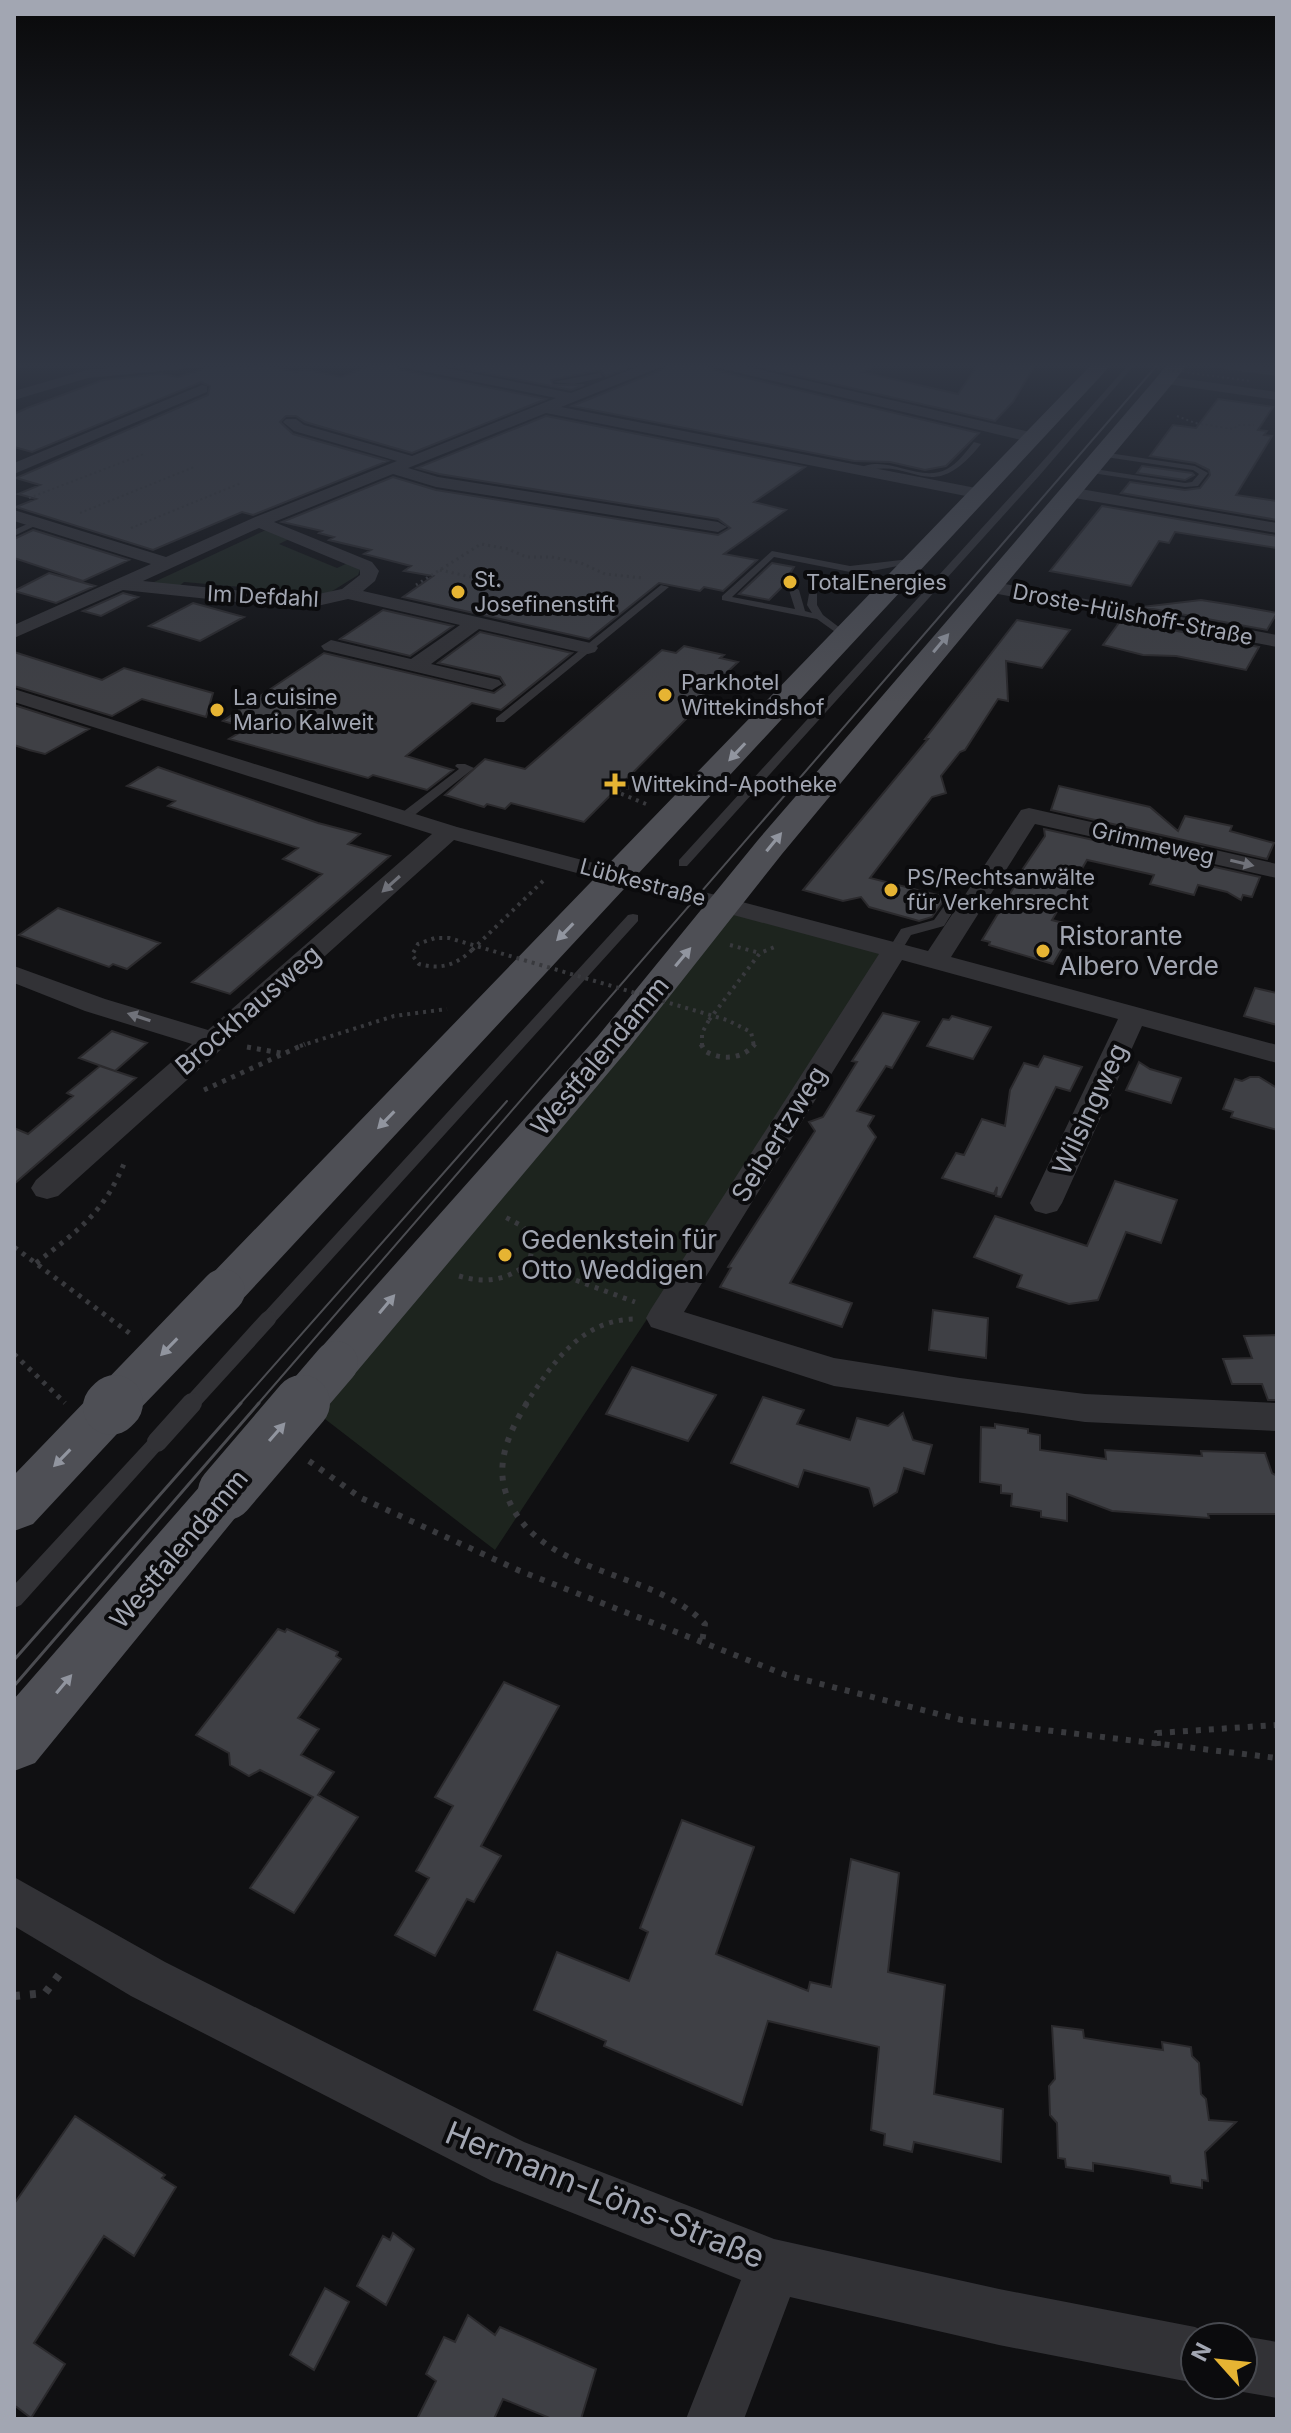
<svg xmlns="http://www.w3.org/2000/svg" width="1291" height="2433" font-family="Inter,sans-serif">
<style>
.green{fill:#1d241e}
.building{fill:#3f4045;stroke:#2b2a2d;stroke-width:2}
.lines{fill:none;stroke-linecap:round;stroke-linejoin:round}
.path-far5{stroke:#38393d;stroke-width:2;stroke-dasharray:2 3;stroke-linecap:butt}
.path-far4{stroke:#38393d;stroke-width:3;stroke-dasharray:2 4;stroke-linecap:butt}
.path-far3{stroke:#38393d;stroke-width:4;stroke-dasharray:3 5;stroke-linecap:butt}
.path-far2{stroke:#38393d;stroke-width:5;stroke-dasharray:4 6;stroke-linecap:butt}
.path-far1{stroke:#38393d;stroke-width:6;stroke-dasharray:5 8;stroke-linecap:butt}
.path{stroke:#38393d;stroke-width:8;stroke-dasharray:6 10;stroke-linecap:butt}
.service{fill:#323236;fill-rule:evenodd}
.minor{fill:#323236;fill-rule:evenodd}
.primary{fill:#4e4f55;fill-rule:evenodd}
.trunk{fill:#56585e;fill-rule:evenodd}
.tram-far1{stroke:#4b4c51;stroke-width:2}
.tram{stroke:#4b4c51;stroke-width:3}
.path-bridge-far2{stroke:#38393d;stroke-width:2;stroke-dasharray:2 3;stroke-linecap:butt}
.path-bridge-far1{stroke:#38393d;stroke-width:4;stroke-dasharray:3 5;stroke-linecap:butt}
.path-bridge{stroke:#38393d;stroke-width:5;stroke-dasharray:4 6;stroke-linecap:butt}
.service-bridge-far1{stroke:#323236;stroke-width:16}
.service-bridge{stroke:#323236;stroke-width:20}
.primary-bridge-far1{stroke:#4e4f55;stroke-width:44}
.primary-bridge{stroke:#4e4f55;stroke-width:56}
.oneway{fill:#91959f}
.oneway2{fill:#70727a}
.poi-dot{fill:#e6b433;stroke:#0b0b0d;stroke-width:3}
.labels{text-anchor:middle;stroke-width:8;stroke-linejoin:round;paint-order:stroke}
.far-poi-label{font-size:22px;fill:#a2a6b2;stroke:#0b0b0d;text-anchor:start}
.far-street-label{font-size:22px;fill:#a2a6b2;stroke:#0b0b0d}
.poi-label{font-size:26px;fill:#a2a6b2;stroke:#0b0b0d;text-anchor:start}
.street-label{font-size:26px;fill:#a2a6b2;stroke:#0b0b0d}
.near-street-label{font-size:32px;fill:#a2a6b2;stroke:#0b0b0d}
</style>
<rect width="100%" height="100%" fill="#101012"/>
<path class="green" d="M266,530L289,539L279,544L337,568L348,563L360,570L358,575L321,598L294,599L298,592L184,582L177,588L152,583Z
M731,910L888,953L495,1550L312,1409Z"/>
<path class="building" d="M367,363H392L401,370L546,399L412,453L305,422L296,416H286L280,422L293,434L388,461L253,515L242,512L153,550L16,507L36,499L18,494L40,485L16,478L208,395L210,386L201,382L32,452L14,447V414L27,408L103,380L161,374L178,377L207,368L264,366L297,372L304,369L341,377L367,367Z
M434,363H640L606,376L599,370L551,380L553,385H584L571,390Z
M668,363H705L714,370L979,433L946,466L925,470L890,462L854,461L572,406L664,369Z
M742,363H883L862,372L958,394L979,363H1036L1013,402L995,421Z
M1218,399L1273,407L1258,430L1267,431L1264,435L1272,436L1236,495L1277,501V520L1121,493L1130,482L1185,490L1200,488L1210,475L1209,470L1195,463L1150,456L1173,425L1196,428Z
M546,416L805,467L754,502L786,510L724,554L757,560L723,591L704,587L700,591L659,583L589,639L403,597L433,576L404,571L411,566L364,554L371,550L329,540L334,537L319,533L322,531L282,522L393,477L436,490L718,535L730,528L718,519L439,474L417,468Z
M1142,466L1192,473L1194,475L1185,480L1137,473Z
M1102,506L1277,536V548L1175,532L1169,543L1159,541L1131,586L1050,571Z
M33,530L129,560L83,581L14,558V539Z
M772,563L794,567L781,588L769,600L739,594Z
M49,573L95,586L56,603L14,591Z
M123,593L138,597L101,616L83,611Z
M1201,600L1233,605L1277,613L1267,630L1142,607Z
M193,603L244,617L200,641L149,626Z
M383,610L453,626L410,656L340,639Z
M1017,620L1070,630L1042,668L1006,661L1008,701L998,699L965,750L960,752L941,776L946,793L932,797L870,878L946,897L932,917L919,921L869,907L861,897L843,901L803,890L928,739H925Z
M1121,620L1259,647L1246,670L1176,656L1143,655L1103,645Z
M480,632L572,653L501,710L472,703L406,756L453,770L427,790L373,775L368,778L229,739L247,728L223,721L324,653L494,693L505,685L500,677L438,663Z
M684,646L724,655L720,658L738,662L689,708L695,710L584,822L511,803L505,809L487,804L484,807L445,795L485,759L525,769L662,650L676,653Z
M14,652L102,680L124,668L213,693L206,717L142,699L112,716L14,686Z
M14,705L89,729L45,754L29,750L14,745Z
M158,767L318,823L360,834L348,844L390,856L230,994L192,982L322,874L283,859L298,848L168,806L175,801L127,786Z
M1059,786L1150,807L1178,831L1185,816L1232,826L1230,831L1274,843L1267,859L1051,810Z
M1044,829L1260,877L1252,897L1243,895L1241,900L1227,892L1198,885L1194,895L1150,884L1154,875L1087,860L1052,920L1075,926L1053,964L989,945L990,942L982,940L1014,887L1012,885L1045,836Z
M58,908L90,919L160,943L127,969L113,964L109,967L19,935Z
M1255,988L1277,993V1025L1244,1016Z
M883,1013L919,1022L892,1068L886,1066L857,1111L874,1116L868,1126L876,1137L790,1283L852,1303L842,1327L720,1287L731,1268L728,1267L815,1131L809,1122L823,1117L857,1062L852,1061Z
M952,1016L991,1027L973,1059L927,1046L943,1019L949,1020Z
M112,1031L147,1043L115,1071L79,1058Z
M1044,1056L1082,1067L1070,1091L1056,1087L1001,1197L996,1196L997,1187L994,1194L942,1178L956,1153L964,1155L982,1119L1005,1126L1010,1090L1024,1063L1038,1067Z
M1139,1062L1150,1069L1181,1078L1171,1103L1126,1090Z
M100,1066L136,1078L14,1184V1128L28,1134L73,1096L67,1093Z
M1250,1077H1259L1277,1088V1130L1231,1117L1233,1112L1223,1109L1235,1079L1242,1081Z
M1115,1181L1177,1200L1161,1243L1126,1232L1098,1300L1069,1304L1017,1287L1022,1275L974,1257L995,1216L1087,1246Z
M933,1310L988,1318L986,1358L929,1350Z
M1277,1335V1400H1268L1262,1384H1232L1223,1359L1252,1358L1244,1336Z
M632,1367L716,1395L688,1441L606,1414Z
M763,1397L804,1410L797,1424L850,1440L857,1418L888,1426L903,1413L913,1440L932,1445L924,1474L904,1468L897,1492L874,1506L869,1488L804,1470L798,1487L731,1463Z
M995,1424L1028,1429V1433L1040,1435V1450L1106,1459L1105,1450L1202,1456L1201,1451L1265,1453L1272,1473L1277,1476V1514H1208L1209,1518L1112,1511L1067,1494V1521L1041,1517V1511L1011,1506L1012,1494L1001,1493V1485L980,1482L981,1427L995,1428Z
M278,1629L285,1632L287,1629L338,1652L336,1656L341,1659L298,1718L319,1729L301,1755L334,1772L318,1795L358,1817L294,1913L250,1888L313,1797L260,1770L249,1776L230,1765L229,1753L196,1735Z
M504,1682L559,1706L481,1846L501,1856L474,1902L467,1899L435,1956L395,1935L429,1878L416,1871L453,1806L435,1797Z
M682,1820L754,1847L716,1954L808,1991L810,1982L831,1987L851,1859L899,1873L888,1972L945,1985L934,2094L1003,2109L1001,2162L914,2142L912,2152L884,2145L885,2134L871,2130L879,2047L768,2021L742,2105L604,2046L606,2041L534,2010L557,1952L629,1981L648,1932L640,1928Z
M1052,2026L1083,2030L1084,2038L1122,2044L1163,2050L1162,2042L1191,2047L1192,2056L1199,2063L1201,2094L1206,2099L1209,2120L1236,2122L1205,2152L1208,2181L1202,2180V2188L1171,2183L1170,2176L1132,2169L1093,2163V2171L1066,2167L1065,2159L1058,2158L1057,2123L1050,2115L1049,2086L1055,2079Z
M75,2116L165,2175L162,2178L176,2187L134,2256L104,2236L34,2343L65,2364L31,2418L14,2405V2204Z
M393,2233L414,2249L386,2305L357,2286L383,2236L390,2240Z
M325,2288L349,2302L314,2370L290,2355Z
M468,2315L495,2335L500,2327L596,2369L581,2419H552L503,2399L494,2419H417L436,2381L426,2374L444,2337L455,2342Z"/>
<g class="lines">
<path class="path-far5" d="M536,363L550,365
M14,367L32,366
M1177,416L1195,423L1234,429L1237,425H1254
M29,498L144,454
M80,513L194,467
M131,528L241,483"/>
<path class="path-far4" d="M440,570L480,579
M416,585L481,544L508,549L526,557H552L581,563L605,574L643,578
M732,684L755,689"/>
<path class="path-far3" d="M618,789L663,782
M620,790L617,792L646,804
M730,945L760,953
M472,950L543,881
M709,1020L760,953L777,946
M300,1046L394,1016L447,1009"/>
<path class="path-far2" d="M247,1047L281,1053
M204,1090L305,1044
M14,1247L132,1335
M36,1263C81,1228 104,1213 126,1159
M529,1263L635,1302
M459,1276C486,1284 507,1280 529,1263L534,1241L522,1226L505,1217
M14,1354L65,1403
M525,1405C553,1363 580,1320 635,1319"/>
<path class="path-far1" d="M527,1403C511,1428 496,1460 505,1490C532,1577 651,1567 705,1624L702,1642
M309,1461L361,1498L520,1571L786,1675L962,1720L1277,1758
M1158,1746L1157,1733L1277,1725"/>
<path class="path" d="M14,1996L45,1993L62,1971"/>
<path class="service" d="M1130,363H1136L1039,476L687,866H679V860L1033,472Z
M600,373L603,377L574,384L553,382Z
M974,442L981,444C928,510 915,453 859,473L855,471C885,450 918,485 947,469C958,463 966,452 974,442Z
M1102,452L1195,466L1208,473L1198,486L1185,487L1085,472L1088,468L1185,483L1192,482L1199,474L1193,470L1099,456Z
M36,520L43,522L14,536V530Z
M772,551L850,566L918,558L923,561L867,572H850L774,557L732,597L795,609L789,590L794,587L799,590L805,611L812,613L807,605L809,594L817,592V605L823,615L848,634V638L845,639L817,619L722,600V596Z
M661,585L669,587L504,722H496V718Z
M457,764H465L474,768L407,821H399V815L459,769L455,766Z
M951,901L957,905L944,926L911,935L900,953H890L888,950L901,929L934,920L947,902Z
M633,914L638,915V921L274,1323H262L259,1319L262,1315L628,915Z
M157,1435L163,1437L166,1442L163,1447L21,1605L14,1608V1585L151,1437Z"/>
<path class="minor" d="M163,363H209L202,367L88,378L14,400V391L87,370Z
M395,363H421L571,393L647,363H665L663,366L561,407L981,489L989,494L981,499L546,413L408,468L438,477L718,522L727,527L718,532L436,487L393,474L274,522L372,562L379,571L375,581L363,591L595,644L598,648L595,652L588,654L479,629L431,664L499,680L502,684L492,690L324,650L321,646L331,640L411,659L460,625L348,599L304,609L123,590L14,638V625L151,564L14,521V510L166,557L253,518L397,461L294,431L283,422L286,419H296L304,425L412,456L556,398L402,367ZM259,528L360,570V575L342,589L304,597L143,581Z
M708,363H731L1034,433L1042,438L1034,443L715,367Z
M1203,363H1238L1277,368V376L1210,367Z
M1165,376L1277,392V400L1160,383L1158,380Z
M202,385L207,386V392L14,474V463Z
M1069,487L1277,523V533L1063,496L1061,492Z
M989,581L1277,635V647L982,591L980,587L982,583Z
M14,689L457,827L928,951L1021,810L1029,808L1277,864V878L1035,824L951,957L1277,1045V1063L1142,1026L1062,1203L1057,1211L1046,1214L1035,1211L1030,1203L1118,1019L902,960L684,1312L834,1358L960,1378L1085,1394L1277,1403V1431L1085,1422L834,1386L651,1327L646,1318L651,1309L879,954L454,840L58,1196L47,1199L36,1196L31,1188L36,1180L192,1044L85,1011L14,983V966L105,999L208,1030L432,834L14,702Z
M14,1877L165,1962L524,2142L774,2239L999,2289L1195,2327L1216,2337H1195V2383L999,2345L790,2297L744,2419H686L741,2280L492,2181L131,1996L14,1926Z
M1243,2336L1277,2342V2398L1243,2392L1226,2385H1243V2337H1240Z"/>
<path class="primary" d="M1093,363H1113L239,1303L223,1308L207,1303L200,1291L207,1279Z
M1165,374L1175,380L1172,384L782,854L625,1053L353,1376L336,1381L319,1376L312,1363L319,1350L598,1036L758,840L1158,376Z
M111,1388L129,1393L136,1407L129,1421L33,1524L14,1531V1475L93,1393Z
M226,1471L244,1477L252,1492L244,1507L35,1763L14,1771V1699L208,1477Z"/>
<path class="trunk" d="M1168,363H1188L1172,384H1158L1155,380Z"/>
<path class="tram-far1" d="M239,1405L507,1101
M257,1405L1159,363"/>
<path class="tram" d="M14,1660L241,1403
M14,1686L259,1403"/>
<path class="path-bridge-far2" d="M1118,363L1250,381"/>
<path class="path-bridge-far1" d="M472,950C456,965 441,970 419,964L412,955L418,944L435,938H449L727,1020L751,1032L754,1046
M702,1046V1033L709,1020"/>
<path class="path-bridge" d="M701,1044L705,1051C722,1061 743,1059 755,1044"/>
<path class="service-bridge-far1" d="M190,1405L268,1319"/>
<path class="service-bridge" d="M157,1442L192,1403"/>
<path class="primary-bridge-far1" d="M113,1405L223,1291
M300,1405L336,1363"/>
<path class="primary-bridge" d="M111,1407L115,1403
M226,1492L302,1403"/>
</g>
<defs><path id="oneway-solid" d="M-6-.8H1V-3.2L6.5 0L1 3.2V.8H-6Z" transform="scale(2)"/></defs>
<g class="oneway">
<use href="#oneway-solid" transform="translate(941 643) rotate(-50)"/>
<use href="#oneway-solid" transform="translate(737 752) rotate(133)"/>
<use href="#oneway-solid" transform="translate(774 842) rotate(-51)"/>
<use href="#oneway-solid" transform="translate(565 932) rotate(134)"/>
<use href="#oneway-solid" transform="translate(683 957) rotate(-50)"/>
<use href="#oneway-solid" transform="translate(386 1120) rotate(134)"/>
<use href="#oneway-solid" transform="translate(387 1304) rotate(-50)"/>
<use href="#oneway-solid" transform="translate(169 1347) rotate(134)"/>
<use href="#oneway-solid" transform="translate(277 1432) rotate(-49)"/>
<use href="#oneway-solid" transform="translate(62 1458) rotate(134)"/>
<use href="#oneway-solid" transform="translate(64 1684) rotate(-50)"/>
</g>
<g class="oneway2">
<use href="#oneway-solid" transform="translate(1242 863) rotate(13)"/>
<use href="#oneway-solid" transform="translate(391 884) rotate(138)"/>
<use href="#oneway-solid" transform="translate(139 1017) rotate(-162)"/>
</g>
<linearGradient id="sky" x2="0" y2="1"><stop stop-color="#09090a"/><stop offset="0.52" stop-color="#313744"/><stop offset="1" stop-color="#313744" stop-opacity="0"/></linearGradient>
<rect width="1291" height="703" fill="url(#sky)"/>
<g class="poi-dot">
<circle cx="790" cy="582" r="8"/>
<circle cx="458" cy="592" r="8"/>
<circle cx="665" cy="695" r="8"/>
<circle cx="217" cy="710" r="8"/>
<path d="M611 772h8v8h8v8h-8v8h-8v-8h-8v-8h8z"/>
<circle cx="891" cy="890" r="8"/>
<circle cx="1043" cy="951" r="8"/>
<circle cx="505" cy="1255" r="8"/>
</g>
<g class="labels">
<g class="far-poi-label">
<text x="474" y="587">St.<tspan x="474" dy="25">Josefinenstift</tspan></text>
<text x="806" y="590">TotalEnergies</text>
<text x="681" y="690">Parkhotel<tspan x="681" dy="25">Wittekindshof</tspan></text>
<text x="233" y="705">La cuisine<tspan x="233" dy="25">Mario Kalweit</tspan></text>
<text x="631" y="792">Wittekind-Apotheke</text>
<text x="907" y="885">PS/Rechtsanwälte<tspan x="907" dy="25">für Verkehrsrecht</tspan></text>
</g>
<g class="far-street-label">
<text transform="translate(263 596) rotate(3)" y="8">Im Defdahl</text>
<text transform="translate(1133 614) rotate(11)" y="8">Droste-Hülshoff-Straße</text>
<text transform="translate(1153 843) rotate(13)" y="8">Grimmeweg</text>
<text transform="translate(643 882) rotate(15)" y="8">Lübkestraße</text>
</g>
<g class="poi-label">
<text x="1059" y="945">Ristorante<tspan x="1059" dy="30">Albero Verde</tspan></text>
<text x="521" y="1249">Gedenkstein für<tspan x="521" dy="30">Otto Weddigen</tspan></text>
</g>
<g class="street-label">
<text transform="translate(248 1010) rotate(-41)" y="9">Brockhausweg</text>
<text transform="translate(600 1056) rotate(-50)" y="9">Westfalendamm</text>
<text transform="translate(1090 1109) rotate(-65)" y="9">Wilsingweg</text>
<text transform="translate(779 1134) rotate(-58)" y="9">Seibertzweg</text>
<text transform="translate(179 1549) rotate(-50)" y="9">Westfalendamm</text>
</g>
<g class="near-street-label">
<text transform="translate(605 2195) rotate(22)" y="11">Hermann-Löns-Straße</text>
</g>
</g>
<rect width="1291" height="2433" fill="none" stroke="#a2a6b2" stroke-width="32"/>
<g transform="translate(1219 2361) rotate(297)"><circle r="38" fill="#0b0b0d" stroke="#47494f" stroke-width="2"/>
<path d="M0-6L14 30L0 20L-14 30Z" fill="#e6b433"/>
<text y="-12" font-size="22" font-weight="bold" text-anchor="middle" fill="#a2a6b2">N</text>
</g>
</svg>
